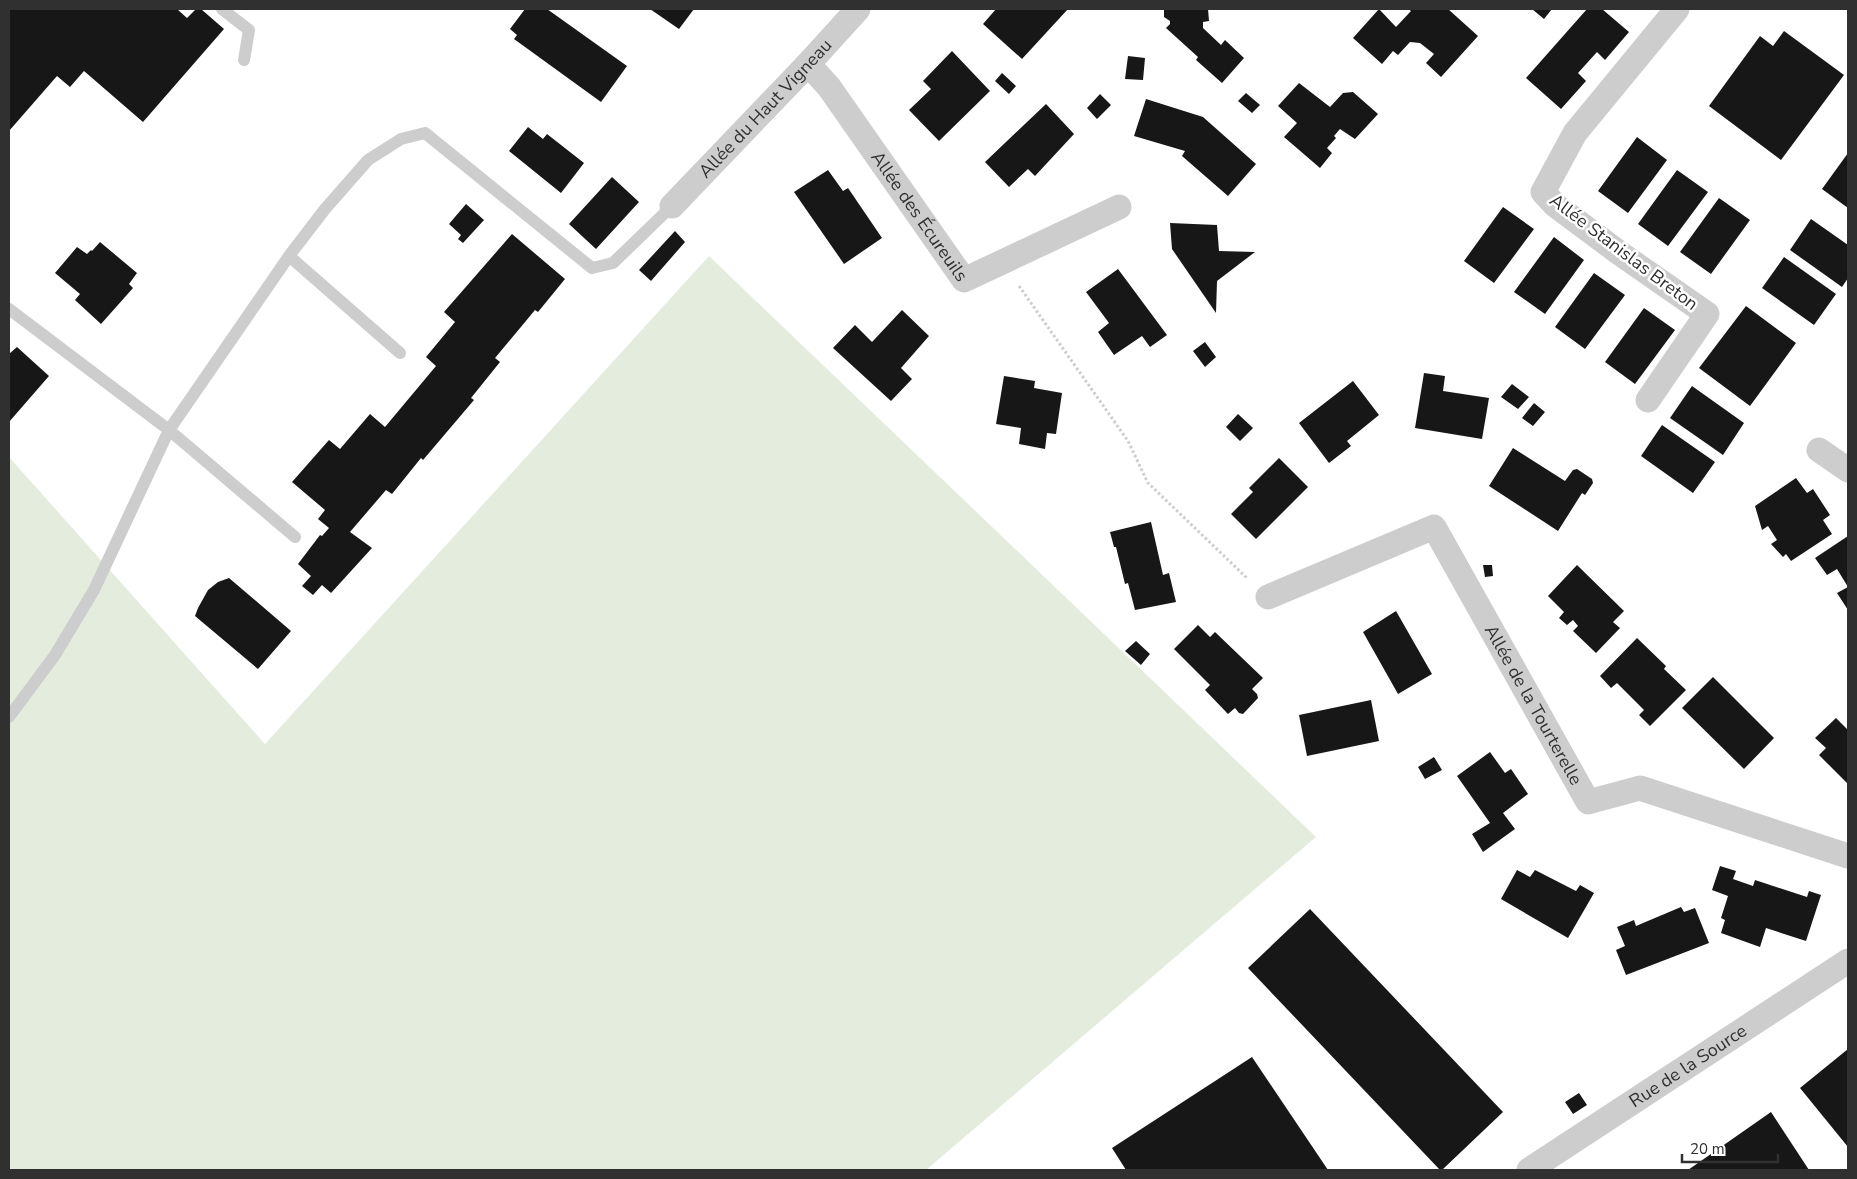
<svg xmlns="http://www.w3.org/2000/svg" width="1857" height="1179" font-family="'Nunito Sans',sans-serif">
<style>
.green{fill:#e4ecde}
.building{fill:#171717}
.lines{fill:none;stroke-linecap:round;stroke-linejoin:round}
.path{stroke:#cdcdcd;stroke-width:3;stroke-dasharray:2.5 2.5;stroke-linecap:butt}
.lane{stroke:#cdcdcd;stroke-width:12}
.street{stroke:#cdcdcd;stroke-width:25}
.labels{text-anchor:middle;stroke-width:5;stroke-linejoin:round;paint-order:stroke}
.street-label{font-size:18px;fill:#303030;stroke:#fff}
</style>
<rect width="100%" height="100%" fill="#fff"/>
<path class="green" d="M709,256L1316,837L926,1170H9V457L265,744Z"/>
<path class="building" d="M9,9H177L187,18L196,9H201L224,29L143,122L84,71L70,87L57,76L9,131Z
M525,9H547L627,66L601,102L514,39L517,35L510,29Z
M650,9H694L679,29Z
M996,9H1068L1022,59L983,24Z
M1164,9H1208L1209,21L1203,22V28L1221,45L1225,40L1244,58L1222,83L1196,60L1198,57L1166,28L1170,24V21L1164,17Z
M1379,9L1396,27L1411,11L1408,9H1448L1478,36L1441,77L1426,63L1434,54L1420,43L1410,42L1398,55L1393,51L1382,64L1353,38Z
M1532,9H1552L1544,19Z
M1587,9H1602L1629,32L1605,60L1597,52L1578,73L1586,81L1561,109L1526,78Z
M1784,31L1844,75L1781,160L1709,106L1760,36L1773,46Z
M952,51L990,91L939,141L909,110L931,89L923,81Z
M1128,56L1145,58L1143,80L1125,79Z
M1002,73L1016,86L1009,94L995,81Z
M1299,83L1330,107L1343,93L1353,92L1378,114L1355,139L1340,129L1334,136L1336,138L1327,148L1332,153L1320,168L1284,137L1297,123L1278,106Z
M1246,93L1260,105L1252,113L1238,101Z
M1100,94L1111,105L1097,119L1087,108Z
M1146,99L1203,117L1256,164L1228,196L1182,156L1185,151L1134,136Z
M1046,104L1074,134L1035,176L1028,169L1009,187L985,162Z
M528,127L543,139L547,134L584,163L561,193L509,151Z
M1637,137L1667,160L1628,213L1598,191Z
M1848,153V208L1822,189Z
M828,170L843,191L848,188L882,238L844,264L794,192Z
M1677,170L1708,192L1668,246L1638,224Z
M612,177L639,202L596,249L569,224Z
M1719,198L1750,220L1711,274L1680,252Z
M466,204L484,220L463,243L458,239L461,235L449,224Z
M1503,207L1534,229L1494,283L1464,261Z
M1811,219L1848,245V278L1842,287L1790,250Z
M1170,223L1217,225L1219,251L1255,252L1217,281L1216,313L1172,249Z
M675,231L685,242L651,281L639,270Z
M512,234L565,279L538,312L535,310L495,358L500,362L471,398L474,400L423,460L421,458L392,494L386,490L350,532L372,548L331,593L322,585L313,595L302,586L311,576L298,564L320,535L322,536L329,528L318,519L325,510L292,482L329,440L340,449L370,414L385,427L436,366L426,357L455,322L444,312Z
M1554,237L1584,260L1545,314L1514,292Z
M100,242L137,273L129,284L133,288L101,324L75,300L80,294L55,273L77,247L87,254L91,250L92,251Z
M1784,257L1836,294L1814,325L1762,288Z
M1118,269L1167,335L1150,347L1142,336L1114,355L1098,332L1109,323L1086,292Z
M1594,273L1625,295L1585,349L1555,327Z
M1746,306L1796,343L1750,406L1699,368Z
M1644,308L1675,330L1635,384L1605,362Z
M902,310L929,336L901,368L912,379L891,401L833,348L855,325L872,342Z
M1205,342L1216,357L1205,367L1193,351Z
M17,347L49,376L9,422V354Z
M1424,373L1445,376L1443,391L1489,398L1482,439L1415,428Z
M1004,376L1035,381L1034,388L1062,393L1056,434L1047,433L1045,449L1019,444L1021,428L996,424Z
M1353,381L1379,415L1347,441L1351,446L1329,463L1299,423Z
M1512,384L1529,397L1518,409L1501,397Z
M1692,386L1744,423L1723,455L1670,418Z
M1534,403L1545,412L1533,426L1522,418Z
M1238,414L1253,428L1240,441L1226,427Z
M1662,425L1715,462L1693,493L1641,456Z
M1513,448L1565,481L1573,470L1577,469L1592,479L1593,483L1585,495L1582,493L1558,531L1489,486Z
M1279,458L1308,487L1256,539L1231,514L1253,492L1249,488Z
M1796,478L1807,493L1813,489L1830,515L1823,520L1832,534L1791,561L1786,554L1783,557L1771,544L1777,540L1768,526L1762,530L1755,506Z
M1151,522L1163,575L1169,573L1176,602L1135,610L1128,583L1125,584L1116,547H1114L1110,532Z
M1848,536V610L1837,593L1848,587L1837,569L1827,575L1815,558Z
M1483,565H1492L1493,576L1485,577Z
M1577,565L1624,611L1613,622L1620,628L1596,653L1573,631L1578,626L1573,620L1567,625L1559,618L1564,612L1548,596Z
M229,578L291,631L258,669L195,616L198,608L208,590L218,582Z
M1396,611L1432,674L1398,694L1363,632Z
M1198,625L1210,637L1215,632L1263,678L1252,689L1257,694L1258,698L1243,714L1239,713L1235,708L1228,714L1205,690L1210,685L1174,649Z
M1637,638L1666,666L1664,669L1686,690L1650,726L1639,715L1644,710L1617,683L1611,688L1600,676Z
M1136,641L1150,654L1141,665L1125,651Z
M1713,677L1774,738L1744,769L1682,708Z
M1371,700L1379,741L1307,756L1299,715Z
M1836,718L1848,730V784L1819,755L1826,748L1815,738Z
M1490,752L1505,773L1511,769L1528,794L1503,813L1515,829L1483,852L1472,834L1490,823L1457,776Z
M1434,757L1442,770L1425,779L1418,767Z
M1720,866L1736,871L1733,879L1753,886L1755,880L1807,897L1809,891L1821,895L1806,941L1766,928L1760,947L1721,933L1725,920L1721,918L1728,896L1712,890Z
M1517,870L1530,877L1535,870L1576,891L1580,885L1594,893L1568,938L1501,899Z
M1681,907L1684,912L1695,908L1709,943L1626,975L1616,950L1625,946L1617,927L1634,920L1636,926Z
M1310,909L1503,1112L1442,1170H1440L1248,968Z
M1848,1049V1147L1800,1088Z
M1252,1057L1328,1170H1126L1112,1148Z
M1579,1093L1587,1105L1573,1114L1565,1102Z
M1771,1112L1809,1170H1688Z"/>
<g class="lines">
<path class="path" d="M1019,286L1128,441L1148,483L1247,578"/>
<path class="lane" d="M222,9L249,30L244,60
M289,256L400,353
M9,309L169,430L295,537
M9,717L55,655L94,590L169,430L289,256L325,209L368,160L401,139L425,133L592,268L613,263L672,206"/>
<g class="street">
<path id="s1" d="M808,64L829,87L964,280L1119,207"/>
<path id="s2" d="M672,206L808,64L858,9"/>
<path d="M1648,400L1707,314L1618,252L1555,205L1543,192L1575,133L1677,9"/>
<path d="M1819,450L1848,470"/>
<path id="s3" d="M1268,597L1434,527L1588,802L1640,788L1848,856"/>
<path id="s4" d="M1529,1170L1848,961"/>
</g>
</g>
<g class="labels">
<g class="street-label">
<text dy="6" stroke="none"><textPath href="#s2" startOffset="135">Allée du Haut Vigneau</textPath></text>
<text dy="6" stroke="none"><textPath href="#s1" startOffset="189">Allée des Écureuils</textPath></text>
<text transform="translate(1624 252) rotate(37)" y="6">Allée Stanislas Breton</text>
<text dy="6" stroke="none"><textPath href="#s3" startOffset="384">Allée de la Tourterelle</textPath></text>
<text dy="6" stroke="none"><textPath href="#s4" startOffset="190">Rue de la Source</textPath></text>
</g>
</g>
<rect width="1857" height="1179" fill="none" stroke="#303030" stroke-width="20"/>
<path d="M1682 1154v8h96v-8" fill="none" stroke="#303030" stroke-width="2.5"/>
<text x="1690" y="1154" font-size="15" fill="#303030" stroke="#ffffff" stroke-width="4" paint-order="stroke">20 m</text>
</svg>
